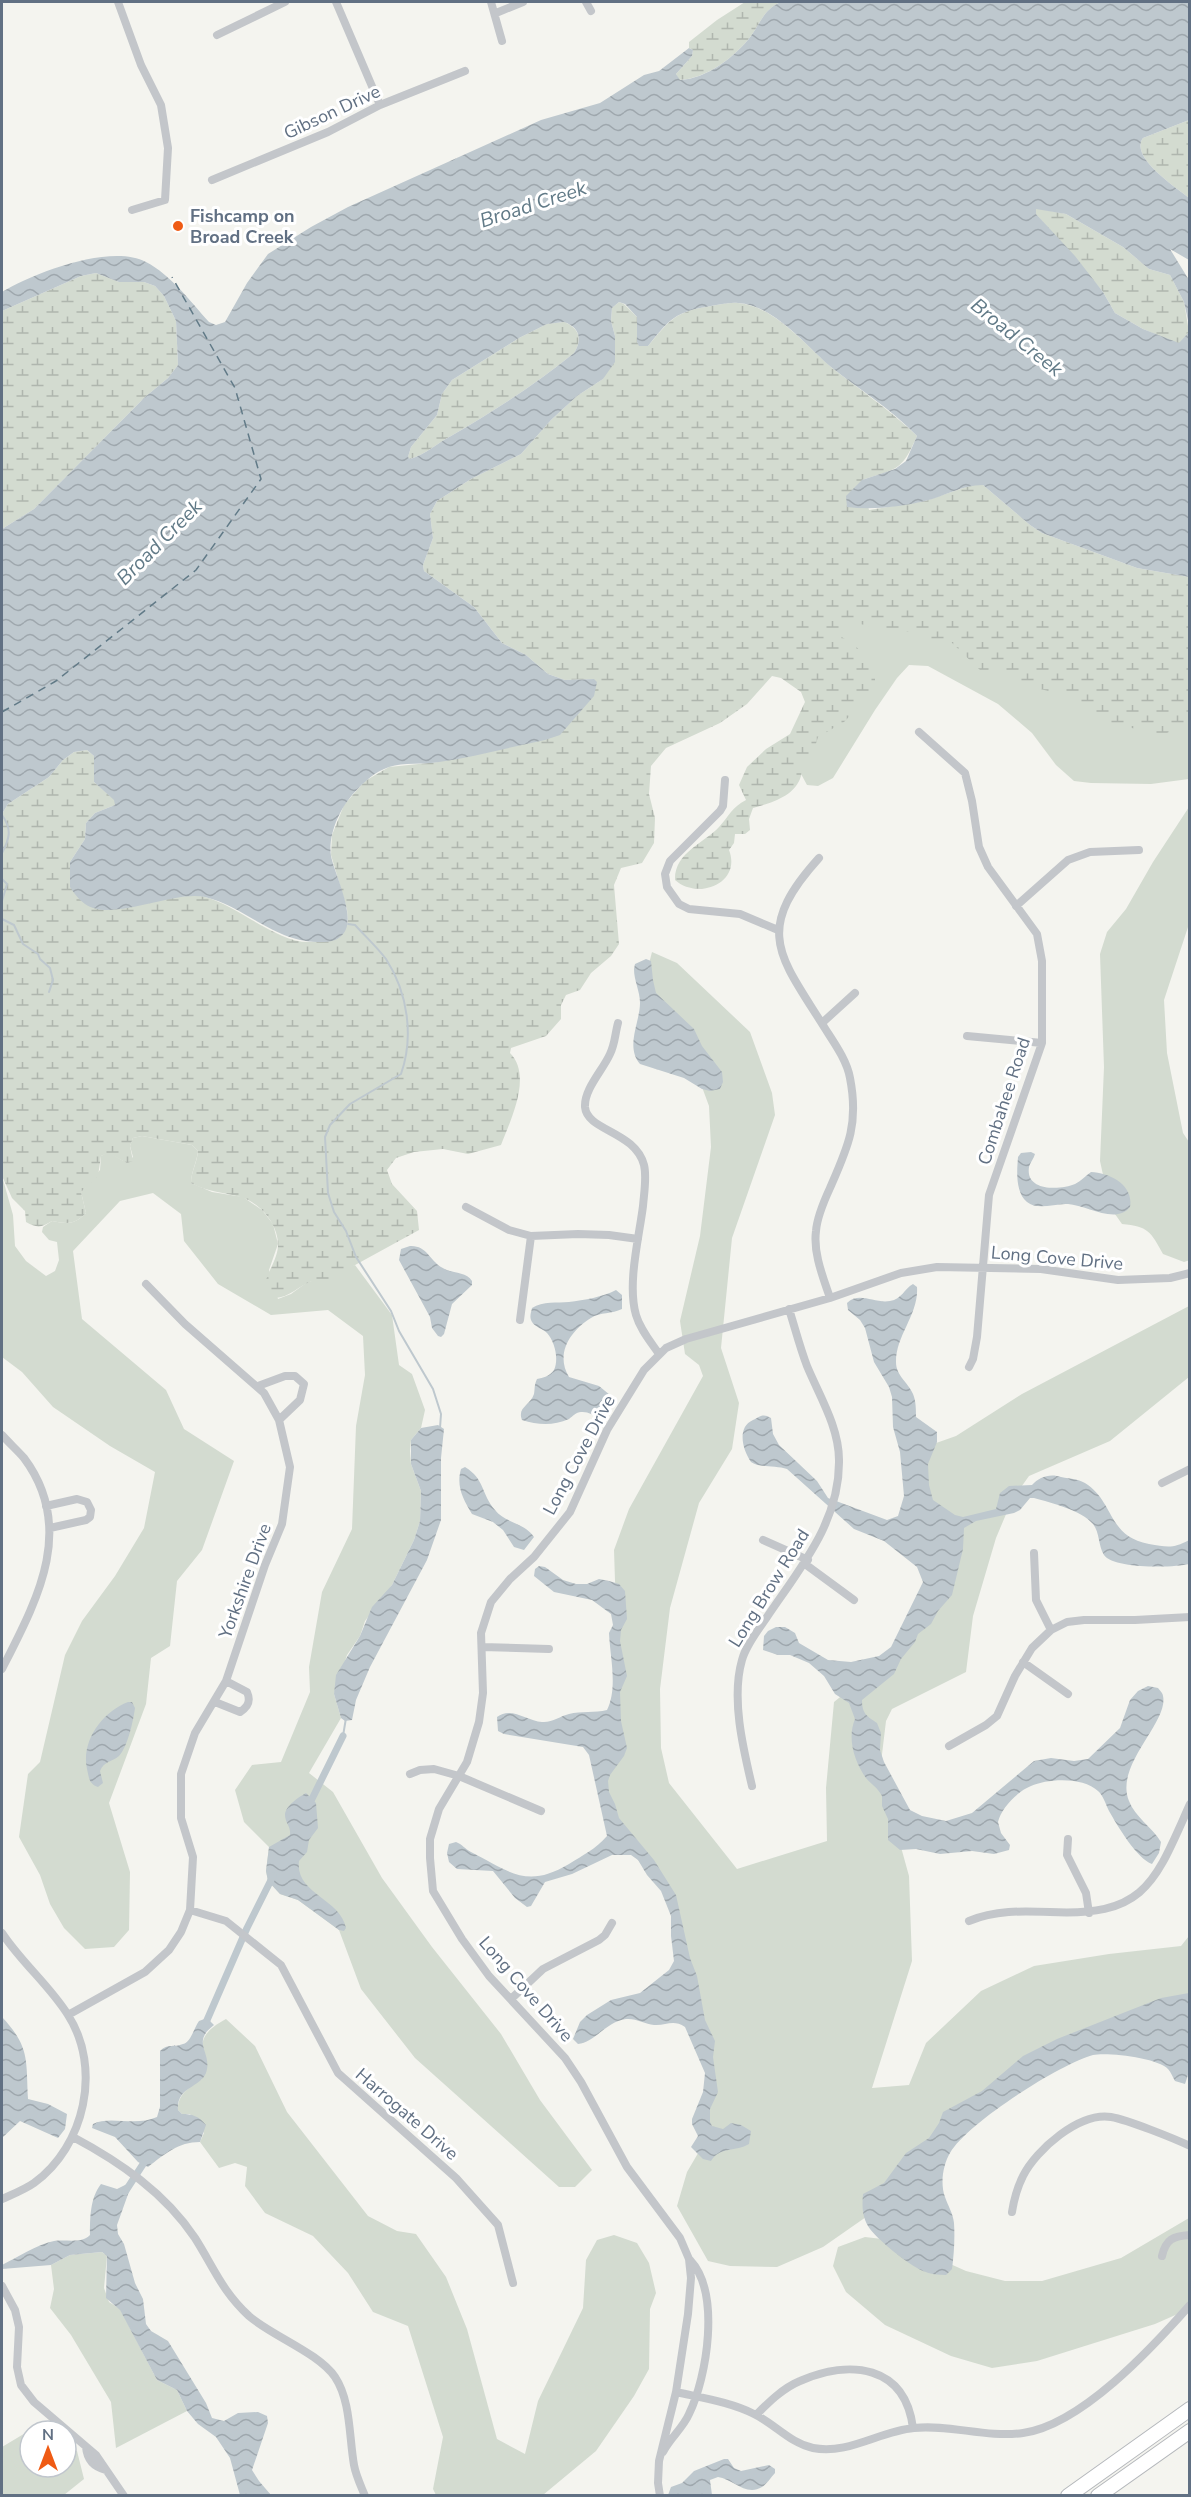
<svg xmlns="http://www.w3.org/2000/svg" width="1191" height="2497" font-family="'Nunito Sans',sans-serif">
<style>
.grass{fill:#d3dbd0}
.wetland{fill:url(#wetland-marsh)}
.water{fill:url(#water-waves);fill-rule:evenodd}
.lines{fill:none;stroke-linecap:round;stroke-linejoin:round}
.stream{stroke:#bec8ce;stroke-width:2}
.canal{stroke:#bec8ce;stroke-width:7}
.ferry{stroke:#617a87;stroke-width:1.5;stroke-dasharray:8 6;stroke-linecap:butt}
.highway-casing{stroke:#b5b8bc;stroke-width:16}
.street{stroke:#c3c6ca;stroke-width:8}
.highway{stroke:#fff;stroke-width:14}
.poi-dot{fill:#ef5b14;stroke:#fff;stroke-width:2}
.labels{text-anchor:middle;stroke-width:6;stroke-linejoin:round;paint-order:stroke}
.street-label{font-size:18px;fill:#617083;stroke:#fff}
.poi-label{font-size:18px;font-weight:bold;fill:#617083;stroke:#fff;text-anchor:start}
.water-label{font-size:20px;font-style:italic;fill:#617a87;stroke:#fff}
</style>
<defs>
<pattern id="wetland-marsh" width="20" height="14" patternUnits="userSpaceOnUse" patternTransform="scale(1.5)"><rect width="20" height="14" fill="#d3dbd0"/><path d="M1 5h8M5 5V1M11 12h8M15 12V8" fill="none" stroke="#afb6ae"/></pattern>
<pattern id="water-waves" width="16" height="10" patternUnits="userSpaceOnUse" patternTransform="scale(1.5)"><rect width="16" height="10" fill="#bec8ce"/><path d="M0 5q4-4 8 0t8 0" fill="none" stroke="#9ea7ad"/></pattern>
</defs>
<rect width="100%" height="100%" fill="#f4f4ef"/>
<path class="grass" d="M857,609L1189,704V779L1151,784L1091,783L1074,781L1056,765L1032,733L998,704L928,666L909,665L897,678L875,710L833,778L818,786L807,785L794,761L832,636Z
M1189,807V924L1164,1000L1167,1053L1183,1133L1189,1142L1190,1260L1184,1262L1163,1254C1151,1232 1148,1226 1122,1224L1110,1207L1100,1161L1104,1067L1100,954L1107,932L1126,909L1153,862Z
M652,952L677,963L750,1032L772,1093L775,1115L732,1238L721,1348L739,1403L732,1449L699,1503L670,1608L660,1689L661,1748L669,1783L737,1869L827,1841L826,1788L834,1702L903,1646L925,1603L922,1448L956,1436L1022,1394L1189,1306V1377L1110,1441L1029,1476L1012,1500L996,1538L973,1616L966,1672L892,1709L886,1721L880,1771L909,1876L912,1961L872,2088L909,2085L926,2043L981,1991L1034,1966L1109,1954L1181,1946L1189,1936V2005L1017,2079L899,2194L823,2247L777,2267L730,2266L708,2261L677,2206L687,2172L704,2143L711,2084L673,1905L611,1825L601,1774L618,1673L614,1550L629,1509L703,1376L699,1365L685,1354L680,1321L700,1236L711,1147L709,1106L695,1068L645,979Z
M142,1136L192,1145L198,1151C197,1162 191,1172 191,1183L212,1192L243,1197L262,1210L273,1224L278,1244L269,1270L278,1299L291,1294L306,1283L355,1265L392,1315L399,1365L412,1374L425,1410L421,1428L411,1440L410,1451L411,1464L421,1491L420,1521L414,1540L392,1585L365,1621L360,1636L347,1655L334,1694L341,1718L309,1773L333,1792L382,1878L432,1947L501,2034L540,2100L592,2170L575,2187H559L415,2058L361,1989L339,1930L298,1900L280,1894L268,1881L266,1871L269,1847L244,1822L235,1790L252,1765L281,1762L310,1692L309,1667L322,1592L352,1529L356,1426L365,1375L363,1336L328,1310L271,1315L218,1284L184,1241L181,1214L153,1193L120,1201L73,1251L82,1319L166,1390L184,1429L234,1461L202,1550L177,1581L170,1646L151,1658L146,1704L109,1803L130,1872L129,1930L114,1947L85,1949L64,1928L50,1904L40,1875L19,1837L28,1774L40,1762L65,1655L82,1621L115,1576L144,1528L155,1472L110,1446L53,1407L22,1372L2,1357V1176L13,1215L15,1246L26,1261L46,1276L55,1271L59,1260L57,1242L49,1240L42,1232L43,1227L52,1221C68,1224 74,1225 86,1213L81,1192L100,1170L101,1156L108,1152L127,1163L133,1157L130,1146L133,1138Z
M226,2019L255,2046L287,2112L368,2216L397,2231L416,2234L446,2277L467,2329L497,2439L525,2454L538,2401L583,2308L586,2260L597,2240L614,2235L637,2243L649,2263L656,2293L650,2309L649,2369L634,2396L596,2451L543,2495H436L433,2489L443,2437L408,2326L373,2312L348,2273L313,2236L265,2213L245,2186L247,2167L235,2163L219,2168L200,2142L204,2133L190,2114H182L178,2110C177,2095 190,2086 202,2079C203,2047 194,2036 226,2019Z
M1189,2218V2309L1155,2324L1037,2361L992,2368L951,2356L885,2325L846,2292L833,2266L838,2247L865,2237L899,2241L966,2271L1005,2281H1042L1121,2258Z
M102,2252L107,2256L104,2288L109,2302L120,2309L157,2380L177,2390L187,2411L116,2448L111,2402L71,2335L50,2308L54,2289L51,2265L70,2255Z
M37,2426L53,2431H30V2467H66V2443L77,2451L84,2479L64,2495L2,2496V2447Z"/>
<path class="wetland" d="M745,2H781C764,9 761,22 751,36C735,57 706,79 679,80L676,74L692,56L693,50L689,48V42L717,20Z
M1189,120V198C1176,187 1129,157 1143,138Z
M1036,208L1066,214L1123,247L1149,269L1170,275L1184,302L1189,332L1179,344L1143,329L1115,313L1103,292L1036,214Z
M96,273L119,282H144L155,286L164,296L176,321L178,365L168,378L145,397L34,509L2,529V311L81,276Z
M619,302L624,304L637,317V342L640,346H648C671,319 674,312 711,306C719,305 729,302 738,303C774,306 805,345 831,367C860,390 890,410 917,436C901,472 898,468 862,480L869,510L925,501L972,485H983L1030,525L1042,533L1137,568L1189,577V722C1178,730 1159,738 1145,734C1141,732 1136,729 1132,728C1122,726 1113,725 1104,722C1100,715 1095,716 1090,710C1076,695 1050,693 1031,686C1020,682 1013,673 1003,670C994,667 988,674 980,670L949,640C943,639 936,641 929,639C917,636 908,625 897,637C881,632 860,618 843,626L840,636L855,645L875,670V683L869,696L844,722L818,737L813,753C808,757 801,759 800,767C800,772 802,772 801,776C795,797 770,803 753,808L749,819L750,830L745,834H735L734,843L729,850C742,884 697,900 675,880C674,853 704,843 719,827C729,816 732,807 746,800L739,785L747,767L766,749L790,734L805,702L801,692L781,678L772,676L747,704L720,723L666,748L651,766L649,794L655,818L654,843L642,863L621,868L614,885L619,944L611,956L591,973L580,990L566,995L561,1005V1019L546,1036L511,1048L510,1053C533,1076 510,1121 501,1145L468,1154L443,1149L414,1152L396,1158L387,1170L392,1184L417,1211L419,1230L346,1270L322,1286L312,1281C296,1287 281,1306 264,1294C263,1276 277,1263 278,1246C279,1225 260,1202 240,1197C223,1192 207,1192 191,1183C191,1172 197,1163 198,1151L192,1145L142,1136L133,1138L130,1146L133,1161L127,1163L108,1153L101,1156L98,1176L81,1192L86,1213C74,1225 68,1224 52,1221C41,1228 37,1228 26,1222L25,1211L12,1198L2,1176V814L8,804L49,777L63,760L74,752L87,750L94,756V782L115,800V805L95,813L86,823L85,839L70,862L119,909C143,905 182,892 205,897C237,905 278,944 311,942C322,941 338,929 348,924L347,909L331,855L332,835L344,805L365,781L389,767L438,762L594,679L565,680L548,674L526,655L502,643L474,607L424,571L423,565L433,538L430,514L437,501L471,479L521,454L551,420L577,396L603,379L615,336L611,321L612,308Z
M564,322C579,328 583,339 574,353C535,385 494,411 451,436C436,444 426,454 410,459L408,457L411,447L437,415L442,394L452,380L519,338L547,324Z"/>
<path class="water" d="M781,2H1189V120L1143,138C1129,157 1176,187 1189,198V260L1170,249L1189,280V325L1184,302L1170,275L1149,269L1123,247L1066,214L1036,209V214L1075,256L1103,292L1115,313L1143,329L1179,343L1189,332V577L1137,568L1042,533L1030,525L983,485C962,485 945,496 925,501C900,507 872,510 847,507L846,496L862,480L895,469L906,461L917,436C891,409 860,390 831,367C805,345 774,305 738,303C729,302 719,305 711,306C674,312 670,319 648,346H639L637,342V317L625,304L619,302L612,308L611,321L615,336V362L603,379L577,396L551,420L521,454L471,479L437,501L430,514L433,538L423,565L424,571L474,607L502,643L526,655L548,674L565,680L594,679L597,682L594,696L560,735L545,740C510,747 474,757 439,762C423,765 404,762 389,767C374,772 363,783 353,794C339,810 328,835 331,856C335,876 360,923 340,937C334,942 326,942 318,942C274,942 246,907 205,897C173,890 111,923 85,904C79,900 74,893 70,887V862L85,839L86,823L95,813L115,805L114,800L94,782V756L87,750L74,752L63,760L49,777L8,804L2,814V529L34,509L145,397L168,378L178,365L176,321L164,296L155,286L144,282H119L96,273L81,276L2,311V292C33,273 111,243 146,262C171,275 190,301 209,322L216,325L225,322L247,283L268,254L311,227L348,207L541,120L600,103L644,75L659,71L689,48L693,50L692,56L676,74L680,80C706,79 735,57 751,36C761,22 764,9 781,2ZM564,322C579,327 583,339 574,353C535,385 494,411 451,436C436,444 426,454 410,459L408,457L411,447L437,415L442,394L452,380L519,338L547,324Z
M646,959L651,961L653,980L656,993L694,1029L702,1046L722,1072L723,1082L720,1089L710,1091L702,1089L684,1078L640,1064C625,1047 640,1022 640,1003C640,991 634,981 634,969L635,964Z
M1031,1152L1035,1154C1034,1158 1030,1163 1029,1167C1025,1192 1061,1190 1075,1184C1081,1181 1085,1176 1091,1172C1110,1173 1134,1185 1130,1207C1116,1225 1086,1205 1068,1204C1055,1203 1038,1211 1027,1202C1015,1192 1017,1170 1018,1157L1021,1153Z
M410,1246C426,1245 430,1260 441,1267C451,1274 466,1271 472,1281V1285L452,1304L444,1334L441,1337L438,1336L432,1328L430,1317L399,1260L401,1249Z
M913,1284L917,1287C919,1314 896,1335 896,1362C896,1376 908,1382 913,1394C916,1401 916,1410 916,1417L937,1432V1442L928,1464L929,1485L933,1500L955,1515L963,1517L996,1509L1000,1493L1009,1486L1032,1485C1039,1477 1050,1473 1061,1477C1071,1479 1080,1479 1088,1485C1115,1505 1108,1536 1149,1544C1167,1547 1173,1549 1189,1540V1564C1174,1568 1113,1569 1104,1555C1098,1545 1100,1533 1093,1524C1081,1510 1052,1503 1034,1498H1030L1020,1510L1014,1513L976,1521L964,1528L963,1549L952,1595L938,1611L931,1624L918,1634L915,1642L901,1659L894,1674L862,1700C862,1714 867,1716 877,1723L881,1733L880,1750L884,1762L910,1810L922,1816L946,1821L972,1813L1034,1761L1051,1758L1074,1761L1088,1759L1120,1728L1130,1700L1138,1691L1148,1686L1158,1688C1160,1691 1163,1693 1163,1696C1169,1722 1114,1765 1129,1801C1135,1817 1152,1827 1161,1842L1159,1853L1152,1864C1137,1859 1117,1825 1109,1811C1106,1805 1103,1795 1098,1791C1084,1777 1048,1778 1031,1786C1018,1791 1001,1808 998,1822L1001,1833L1010,1845L1009,1850L994,1854L972,1851L940,1854L916,1849L900,1850L888,1840V1819L882,1806V1796C878,1788 871,1784 866,1778C854,1761 847,1738 855,1719L849,1703L835,1694L824,1676L809,1663L790,1655H778L763,1650L764,1636L768,1631L776,1627H785L795,1633L799,1643L828,1660L851,1662L879,1656L891,1647L923,1582L917,1567L884,1541L854,1529L787,1469C776,1465 759,1468 751,1462C742,1449 737,1427 753,1420C761,1416 763,1413 771,1418L773,1434L779,1445L817,1481L828,1498L887,1520L898,1516L904,1496L900,1452L893,1427L892,1397L889,1387L874,1362L865,1328L860,1320L848,1310L847,1303C859,1291 875,1304 890,1301C902,1299 904,1289 913,1284Z
M616,1290L622,1295V1309C612,1314 600,1312 591,1318C570,1331 555,1354 569,1377L599,1386L610,1395L604,1415C594,1418 590,1411 581,1412C576,1412 573,1416 569,1419C553,1426 538,1425 522,1420C517,1407 530,1406 534,1394C535,1389 534,1385 537,1379C543,1378 550,1376 554,1370C559,1359 555,1342 547,1333C543,1329 535,1327 532,1322C529,1317 531,1313 532,1308C543,1301 557,1303 569,1302C584,1300 603,1297 616,1290Z
M438,1425L444,1429L441,1458V1520L427,1560L370,1667L356,1700L352,1720L345,1721L341,1718L334,1694L336,1675L360,1636L372,1607L392,1585L414,1540L420,1521L421,1491L411,1464V1440L421,1428Z
M465,1467C485,1479 481,1494 495,1510C505,1523 525,1523 534,1537L524,1550L514,1547L503,1530L493,1522L472,1514C463,1499 456,1486 461,1469Z
M539,1566L545,1567L563,1580L576,1584H587L599,1579L609,1581L619,1584L625,1591L627,1619L621,1630L620,1641L627,1676L620,1692L621,1721L627,1748L624,1756L610,1775L608,1781L609,1792L615,1804L619,1818L654,1860L676,1895L690,1958L697,1976L705,2020L715,2041L713,2057L718,2092L710,2109V2122L712,2126L723,2129L731,2123L741,2125L751,2131L749,2144C736,2152 720,2146 711,2161L703,2159L691,2147L698,2136L692,2124V2119L703,2092L705,2073L685,2027C673,2019 666,2026 654,2025C645,2024 636,2018 626,2019C607,2021 594,2043 578,2044L573,2039L580,2022L587,2015L611,2000L640,1993L669,1970L674,1961L671,1936V1916L661,1891L647,1875L638,1860L631,1855H612L572,1874L545,1882L531,1906L527,1907L515,1898L493,1871L457,1869L449,1862L447,1853L449,1844L456,1842C462,1844 465,1849 471,1852C510,1872 527,1889 569,1864C583,1855 596,1849 607,1836L589,1755L583,1747L504,1734L498,1731L497,1717C511,1706 527,1721 542,1722C552,1723 560,1716 569,1714C581,1711 595,1713 607,1710C618,1688 610,1657 609,1633L613,1625L611,1614L592,1600L554,1592L534,1576L535,1569Z
M128,1702H132L135,1708C133,1722 128,1746 119,1756C112,1762 104,1761 100,1771L103,1783L98,1787C89,1784 89,1778 87,1769C81,1741 102,1712 128,1702Z
M306,1793L316,1803L318,1828L309,1840L307,1852L299,1861C295,1894 340,1898 346,1928L344,1931L339,1930L298,1900L280,1894L268,1881L266,1871L269,1847L290,1835C291,1826 285,1823 285,1815C285,1806 299,1797 306,1793Z
M1189,1993L1190,2069L1185,2084L1175,2081C1173,2078 1171,2072 1168,2069C1158,2058 1108,2052 1093,2055C1060,2064 967,2123 950,2153C943,2165 940,2183 945,2197C948,2206 953,2213 954,2223C955,2238 954,2254 952,2269L946,2275C938,2275 930,2274 923,2271C910,2266 875,2238 868,2226C862,2216 862,2205 863,2194L884,2183L906,2153L929,2138L939,2123L943,2112L982,2091L1023,2056L1057,2039L1161,1998Z
M2,2017C30,2047 26,2060 28,2099L48,2104L67,2114L65,2129L58,2138L20,2121L2,2138Z
M207,2018L214,2025C190,2043 213,2052 206,2073C200,2088 176,2087 178,2110L182,2114C192,2114 199,2116 206,2125L200,2142C178,2142 165,2154 148,2167L138,2162L115,2137L92,2128L93,2124C110,2115 135,2127 157,2117L160,2107V2051C168,2043 174,2048 183,2044C191,2042 194,2028 199,2021Z
M101,2184L117,2189L127,2184L131,2186L117,2225L118,2234L124,2244L135,2283L143,2299L146,2324L151,2331L168,2341L206,2403L212,2418L224,2421L238,2413L258,2412L267,2416L268,2423L252,2470L259,2481L271,2495H240L230,2458L216,2437L198,2424L187,2411L177,2390L157,2380L120,2310L106,2298L107,2256L102,2252L70,2255L51,2265L2,2269V2265C18,2257 36,2245 54,2241C67,2239 81,2244 90,2235C90,2218 90,2198 101,2184Z
M724,2459H728L734,2468L741,2471L769,2465L775,2469V2473C771,2477 767,2484 762,2487C746,2497 733,2479 718,2477L710,2480L712,2495H668L671,2487L682,2483L694,2471Z"/>
<g class="lines">
<path class="stream" d="M2,815C12,829 10,838 2,853
M2,879L7,884L2,901
M2,919L14,925L23,944L38,954L40,959L50,968L53,980L49,992
M348,924L355,925C365,936 377,947 386,959C408,993 414,1037 401,1074L350,1104L330,1125L325,1137L328,1193L334,1212L346,1231L356,1257L391,1311L399,1331L433,1389L441,1414L440,1428
M343,1736L346,1718"/>
<path class="canal" d="M309,1805L343,1736
M204,2027L247,1928L273,1876
M125,2192L147,2158"/>
<path class="ferry" d="M2,712L56,681L196,570L261,479L235,388L172,277"/>
<g class="highway-casing">
<path id="highway" d="M1068,2496L1190,2409
M1098,2496L1190,2431"/>
</g>
<path class="street" d="M118,2L141,65L161,105L168,148L165,200L132,210
M336,2L380,105
M491,2L502,41
M586,2L591,11
M496,13L523,2
M217,35L285,2
M212,180L328,132L380,105L465,71
M919,732L965,773L972,801L979,847L988,867L1037,934L1042,961V1043L989,1195L977,1337L973,1359L969,1367
M725,780L723,806L720,811L670,861L665,874L667,887L679,904L689,909L740,914L778,930
M819,858C752,932 780,956 826,1030C835,1044 847,1061 850,1078C859,1124 848,1147 830,1188C824,1201 817,1217 816,1231C813,1253 823,1277 830,1298
M1016,906L1068,860L1090,852L1139,850
M618,1023C615,1034 615,1044 610,1054C603,1070 584,1089 585,1107C587,1131 635,1131 644,1165C647,1177 644,1193 643,1206C639,1238 627,1284 636,1315C640,1329 650,1341 659,1354
M822,1023L855,993
M967,1036L1042,1043
M466,1207L509,1230L531,1236L578,1234L609,1235L638,1239
M520,1320L531,1236
M258,1386L285,1376H295L304,1384L300,1400L279,1420
M2,1435C9,1443 17,1450 24,1458C77,1529 36,1602 2,1669
M1162,1483L1190,1469
M46,1506L77,1499L87,1502L91,1510L90,1517L86,1520L50,1528
M763,1540L808,1560
M1034,1553L1036,1600L1051,1630
M805,1564L854,1600
M482,1647L549,1649
M1023,1662L1068,1694
M215,1702L240,1712C248,1707 251,1701 247,1692L226,1681
M949,1746L986,1725L997,1716L1015,1676L1032,1648L1051,1630L1067,1622L1084,1620H1135L1190,1617
M410,1774L420,1770L434,1769L459,1776L541,1811
M752,1786C743,1748 731,1698 742,1660C746,1645 758,1630 767,1617C800,1568 840,1522 839,1460C839,1427 819,1395 807,1366C800,1348 795,1328 789,1309
M1068,1839L1067,1855L1086,1893L1089,1913
M190,1910L226,1921L281,1965L338,2073L456,2178L498,2225L513,2283
M969,1921C995,1910 1022,1911 1050,1912C1146,1917 1155,1882 1190,1804
M2,1933C21,1962 50,1986 68,2015C102,2068 85,2146 34,2183C24,2190 13,2194 2,2199
M511,1999L543,1969L599,1940L605,1935L612,1923
M68,2015L145,1972L169,1950L181,1932L190,1910L193,1857L181,1818V1774L195,1733L226,1681L265,1565L282,1524L290,1467L279,1420L264,1393L185,1324L146,1284
M73,2137C120,2162 165,2193 195,2238C214,2268 222,2291 249,2316C272,2336 319,2353 335,2377C351,2401 349,2437 354,2465C356,2476 361,2486 365,2496
M1012,2212C1014,2199 1017,2188 1023,2176C1036,2150 1079,2112 1111,2117C1128,2120 1173,2138 1190,2146
M1162,2256C1166,2239 1173,2236 1190,2235
M2,2286L15,2310L19,2327L17,2367L21,2385L34,2402L96,2455L124,2496
M676,2392C702,2398 730,2402 754,2414C775,2424 790,2443 813,2448C848,2455 880,2431 914,2428C949,2424 986,2438 1023,2433C1081,2425 1152,2348 1190,2305
M756,2415C769,2402 783,2388 800,2381C850,2359 905,2365 913,2428
M86,2447C87,2459 93,2467 106,2470
M663,2452C670,2438 683,2428 689,2414C707,2377 721,2293 690,2260
M660,2496L658,2483L659,2461L676,2392L688,2314L691,2278L689,2259L680,2238L627,2167L581,2082L565,2058L489,1976L462,1939L433,1891L430,1858V1839L439,1809L467,1762L479,1722L483,1693L481,1633L491,1602L510,1579L534,1557L570,1512L607,1430L644,1370L666,1348L686,1339L830,1298L901,1273L937,1267L1041,1269L1118,1280L1170,1278L1190,1273"/>
<use href="#highway" class="highway"/>
</g>
<circle class="poi-dot" cx="178" cy="226" r="6"/>
<g class="labels">
<g class="street-label">
<text transform="translate(332 112) rotate(-25)" y="6">Gibson Drive</text>
<text transform="translate(1004 1101) rotate(-72)" y="6">Combahee Road</text>
<text transform="translate(1057 1258) rotate(5)" y="6">Long Cove Drive</text>
<text transform="translate(579 1455) rotate(-62)" y="6">Long Cove Drive</text>
<text transform="translate(245 1581) rotate(-70)" y="6">Yorkshire Drive</text>
<text transform="translate(769 1588) rotate(-58)" y="6">Long Brow Road</text>
<text transform="translate(526 1989) rotate(49)" y="6">Long Cove Drive</text>
<text transform="translate(407 2114) rotate(41)" y="6">Harrogate Drive</text>
</g>
<g class="poi-label">
<text x="190" y="222">Fishcamp on<tspan x="190" dy="21">Broad Creek</tspan></text>
</g>
<g class="water-label">
<text transform="translate(533 204) rotate(-18)" y="7">Broad Creek</text>
<text transform="translate(1017 337) rotate(39)" y="7">Broad Creek</text>
<text transform="translate(159 542) rotate(-45)" y="7">Broad Creek</text>
</g>
</g>
<rect width="1191" height="2497" fill="none" stroke="#617083" stroke-width="6"/>
<g transform="translate(48 2449)"><circle r="28" fill="#ffffff" stroke="#c0c6cd" stroke-width="1.5"/>
<path d="M0-4.5L10 22L0 15L-10 22Z" fill="#ef5b14"/>
<text y="-9" font-size="16" font-weight="bold" text-anchor="middle" fill="#617083">N</text>
</g>
</svg>
